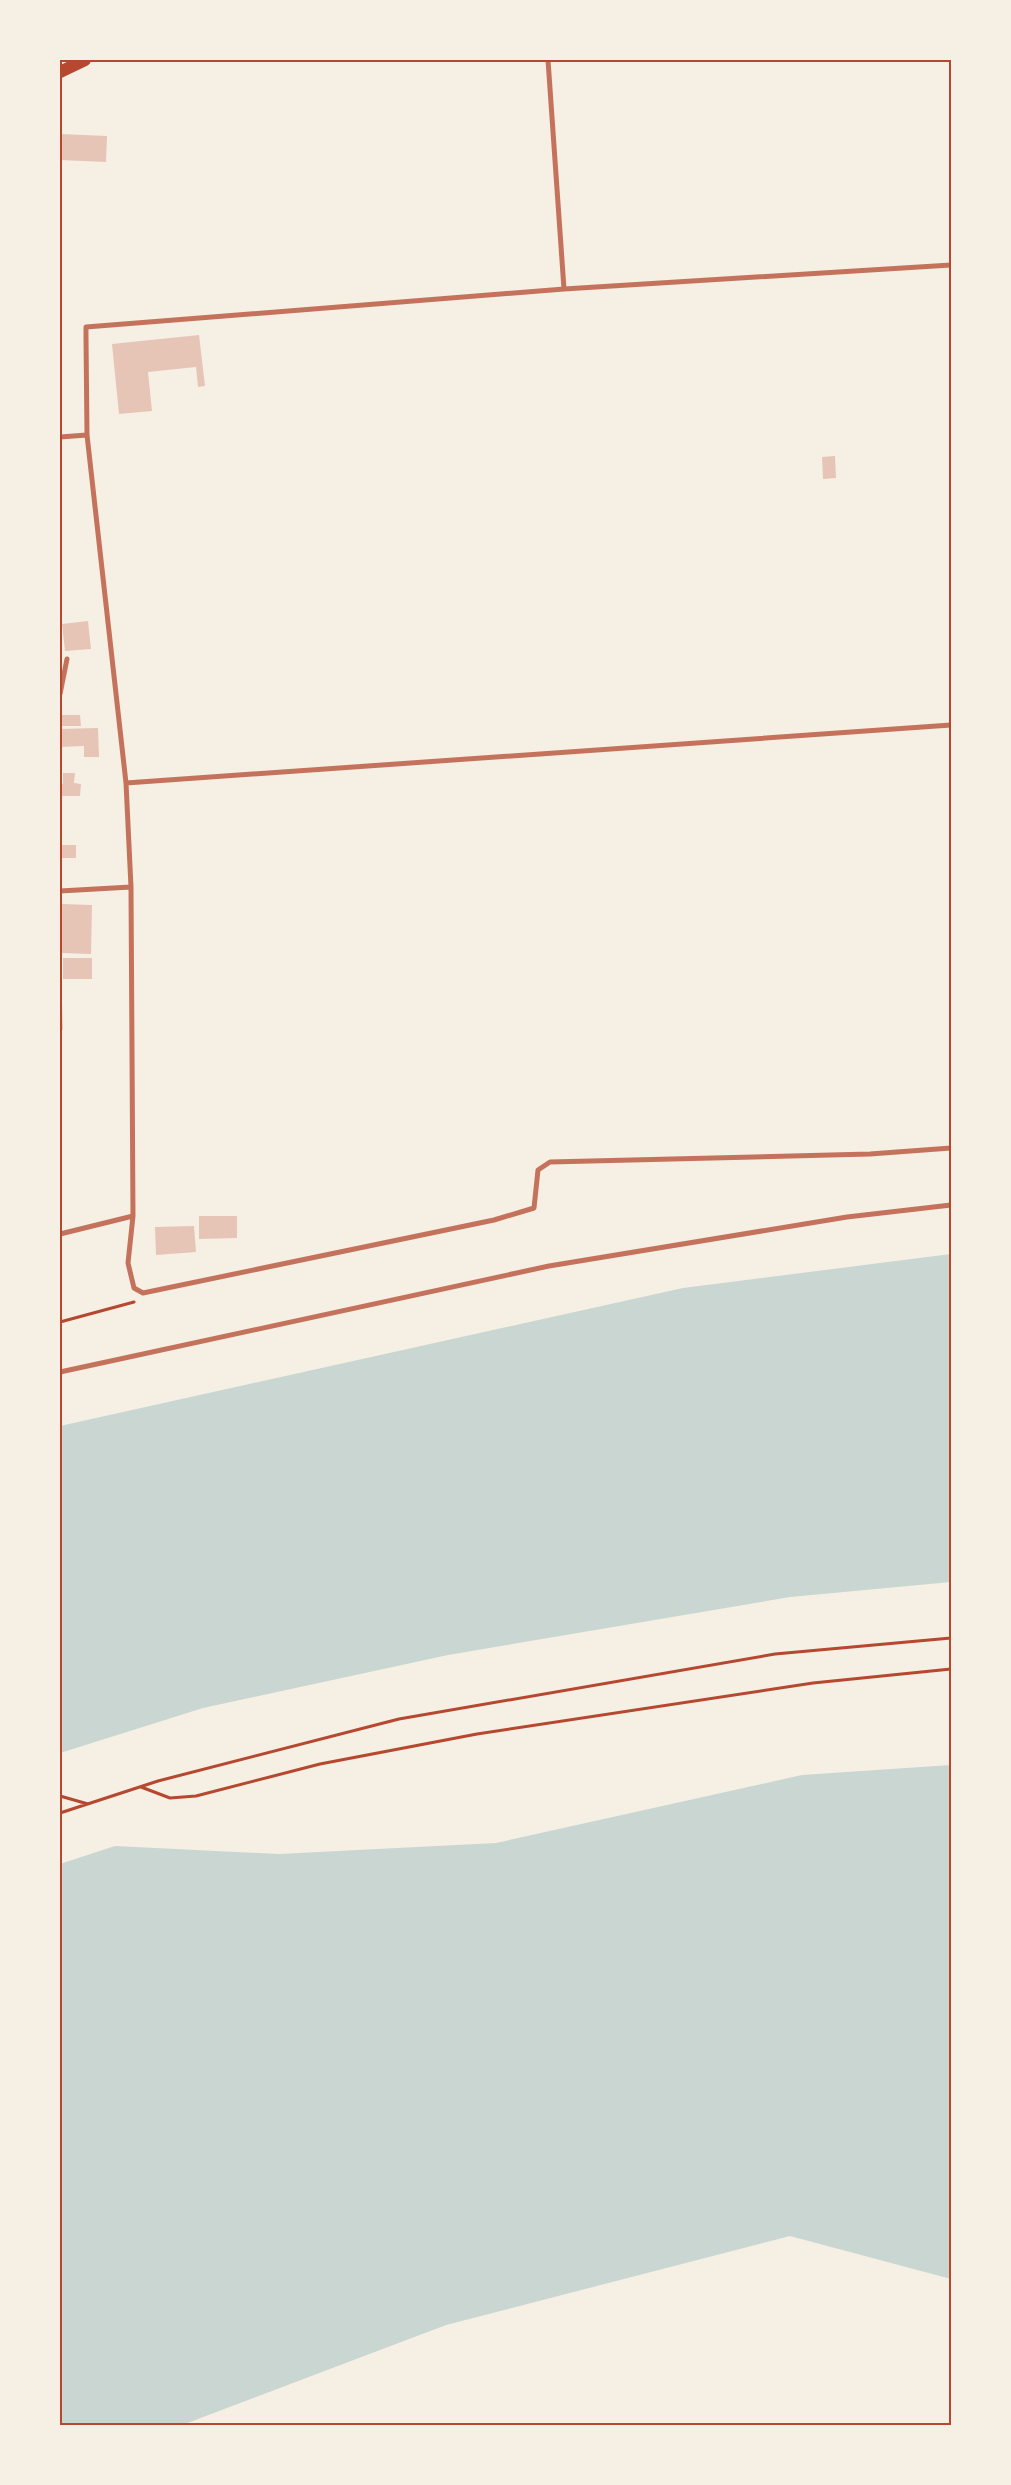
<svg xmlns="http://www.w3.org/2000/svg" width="1011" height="2485" font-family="'DejaVu Sans',sans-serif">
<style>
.water{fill:#c9d6d2}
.building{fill:#e6c5b7}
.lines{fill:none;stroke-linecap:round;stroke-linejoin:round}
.path{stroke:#b5482f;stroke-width:3}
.minor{stroke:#c5725c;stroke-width:5}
.primary{stroke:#b5482f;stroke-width:12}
.neatline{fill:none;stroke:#b5482f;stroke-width:2}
</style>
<rect width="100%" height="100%" fill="#f6efe4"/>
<path class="water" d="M951,1254V1582L790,1597L448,1655L203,1708L60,1753V1426L683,1288Z
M951,1765V2279L790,2236L446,2325L182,2425H60V1864L115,1846L279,1854L496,1843L802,1775Z"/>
<path class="building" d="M60,134L107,136L106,162L60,160Z
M199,335L205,386L198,387L196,367L148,372L152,411L119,414L112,344Z
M835,456L836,478L823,479L822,457Z
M88,621L91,649L65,651L62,624Z
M61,715H80L81,726H61Z
M98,728L99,757H84V746L60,747V729Z
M63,773H75L74,783L81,784L80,796H60V784H63Z
M60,845H76V858H60Z
M62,904L92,905L91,954L61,953Z
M63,958H92V979H63Z
M60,1003H62L63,1030H60Z
M199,1216H237V1238L199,1239Z
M194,1226L196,1252L156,1255L155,1227Z"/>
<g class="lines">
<path class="path" d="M60,1322L134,1302
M141,1787L170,1798L196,1796L320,1764L477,1734L813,1683L951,1669
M60,1796L88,1804
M60,1813L158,1781L399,1719L775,1654L951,1638"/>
<path class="minor" d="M548,60L564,289
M951,265L564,289L86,327V338L87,435L126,783L131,887L133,1216L128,1263L134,1288L143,1293L494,1220L534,1208L538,1170L550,1162L870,1154L951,1148
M60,437L87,435
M60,694L67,659
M126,783L951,725
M60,891L131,887
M60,1234L133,1216
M60,1372L549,1266L847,1217L951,1205"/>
<path class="primary" d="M60,72L85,60"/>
</g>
<rect width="1011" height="2485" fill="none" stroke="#f6efe4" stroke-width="122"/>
<rect x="61" y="61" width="889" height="2363" class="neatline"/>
</svg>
